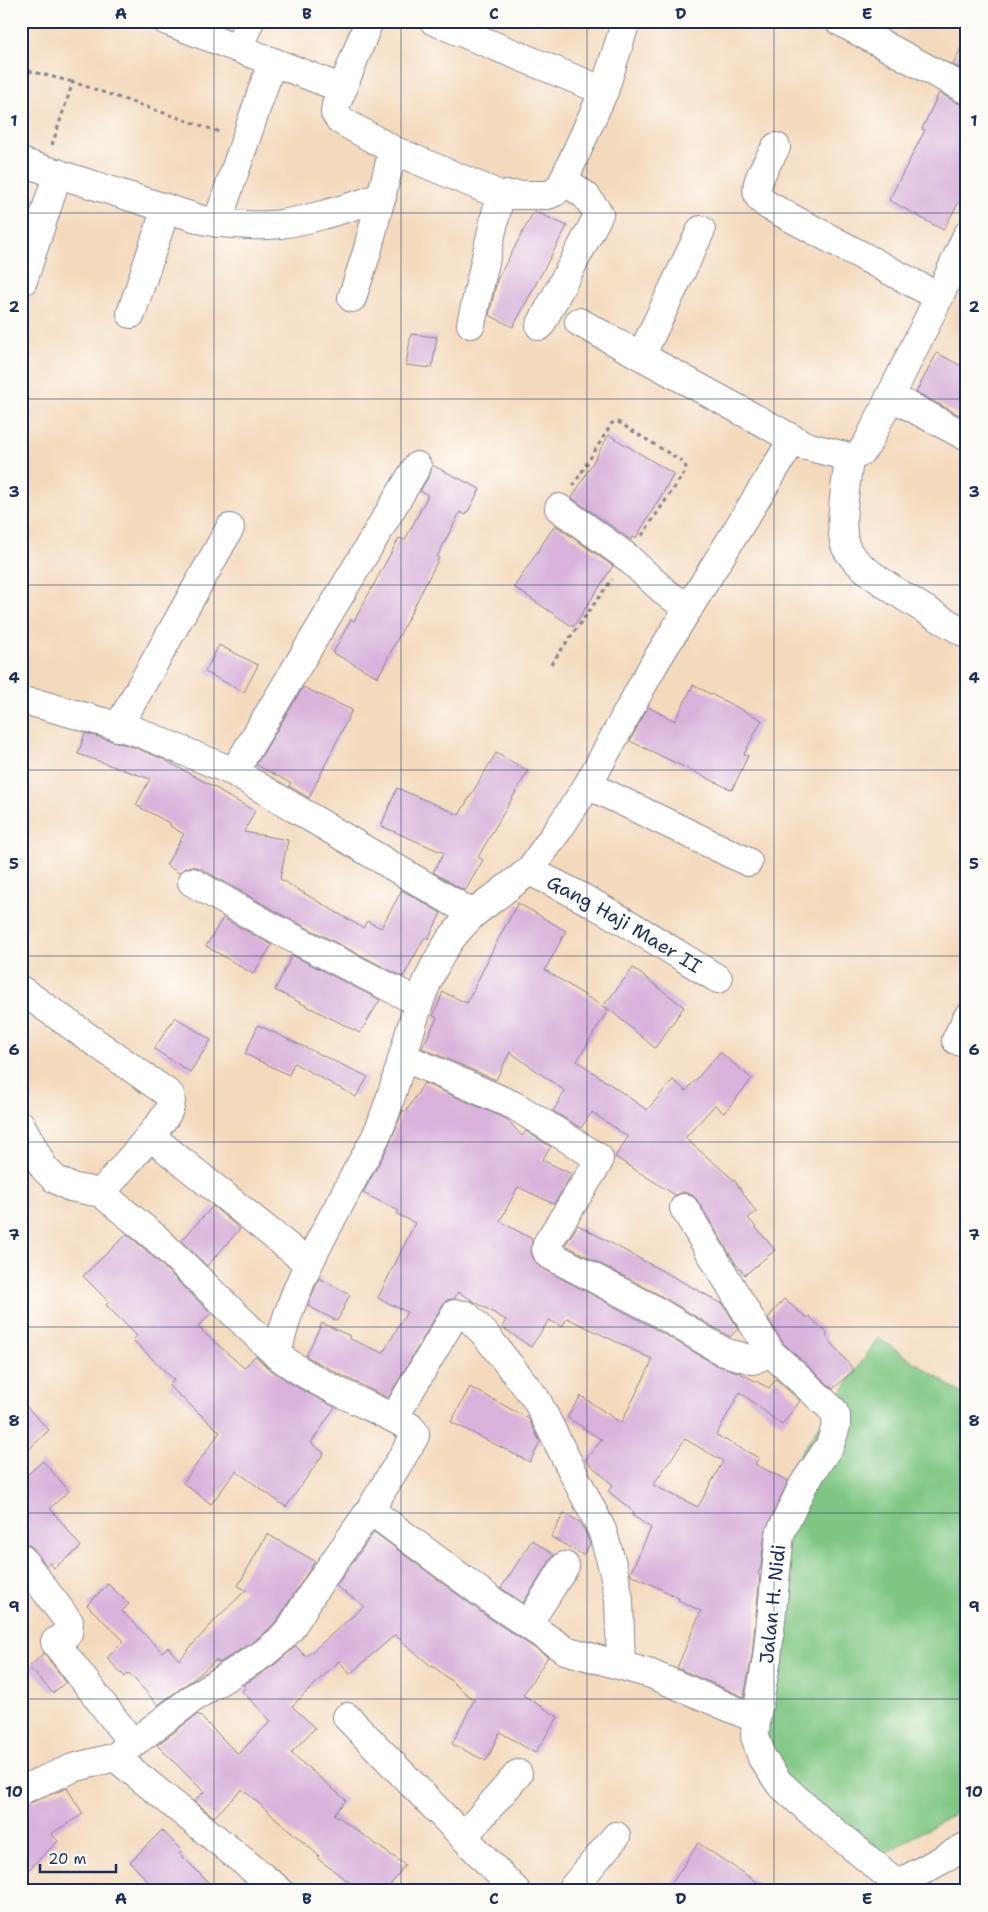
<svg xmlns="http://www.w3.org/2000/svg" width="988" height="1912" font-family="'Shantell Sans',sans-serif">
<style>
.green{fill:#7ec682;stroke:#4c7a70}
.building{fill:#d9b3dc;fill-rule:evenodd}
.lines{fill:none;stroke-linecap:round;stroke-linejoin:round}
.minor-casing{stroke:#88848e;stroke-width:30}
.major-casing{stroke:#88848e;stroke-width:30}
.path{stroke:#88848e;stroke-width:3;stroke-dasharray:4 4;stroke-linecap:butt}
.minor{stroke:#fff;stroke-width:28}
.major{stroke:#fff;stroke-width:28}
.grid{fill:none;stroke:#1b2f5e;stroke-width:1;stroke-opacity:0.55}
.labels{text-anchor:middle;stroke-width:5;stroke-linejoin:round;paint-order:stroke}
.street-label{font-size:19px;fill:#1b2f5e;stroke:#fdfcf7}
.neatline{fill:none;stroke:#1b2f5e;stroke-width:2}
.grid-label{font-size:16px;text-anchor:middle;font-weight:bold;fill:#1b2f5e}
</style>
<rect width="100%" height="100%" fill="#fdfcf7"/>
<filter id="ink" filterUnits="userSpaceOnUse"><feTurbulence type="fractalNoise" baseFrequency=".02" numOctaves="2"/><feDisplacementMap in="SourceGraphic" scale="10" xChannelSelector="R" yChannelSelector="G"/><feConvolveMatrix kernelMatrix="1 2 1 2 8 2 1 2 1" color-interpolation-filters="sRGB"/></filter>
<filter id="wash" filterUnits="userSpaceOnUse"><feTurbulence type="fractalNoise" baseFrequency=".0096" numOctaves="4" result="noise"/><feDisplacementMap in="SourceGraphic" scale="20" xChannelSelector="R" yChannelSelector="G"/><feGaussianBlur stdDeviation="1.12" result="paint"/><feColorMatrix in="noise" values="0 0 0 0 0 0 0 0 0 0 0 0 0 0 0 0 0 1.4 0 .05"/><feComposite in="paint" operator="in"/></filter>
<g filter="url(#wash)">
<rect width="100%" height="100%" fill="#f4dabd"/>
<path class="green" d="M878,1338L967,1397V1807L880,1856L748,1747L770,1557L800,1454Z"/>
<g id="blocks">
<path class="building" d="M967,35V72L953,65Z
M939,93L960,104L967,106V206L959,202L943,230L889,200L925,130L922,129Z
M534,211L567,226L513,327L489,315L497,280Z
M411,334L437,337L432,368L406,365Z
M937,353L967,369V419L916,392Z
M609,435L674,474L636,538L633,537L631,540L572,498Z
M432,465L480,489L466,515L460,512L437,557L439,558L378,677L333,653L351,619L354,621L399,538L405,540L428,495L420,491L430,474Z
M555,525L613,566L573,627L514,587Z
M219,645L258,665L244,692L205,672Z
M693,685L762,720L744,754L748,756L732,790L630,741L648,707L675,721Z
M303,687L352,710L309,798L289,786L291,783L256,765Z
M85,733L133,747L163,759L221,791L220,792L255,811L244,832L288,840L280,879L363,928L367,921L381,928L402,890L441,913L428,939L425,937L403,977L284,916L200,868L191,866L185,868L179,873L166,865L184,834L170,826L171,824L136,805L150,779L78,754Z
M496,753L528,771L478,857L483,860L465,891L433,872L444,853L381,826L397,788L459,815Z
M518,903L566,931L545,970L608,1010L577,1061L647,1110L673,1080L686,1091L720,1052L752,1079L724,1113L715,1105L685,1138L735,1181L756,1212L748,1218L775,1250L745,1275L736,1264L697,1200L692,1195L683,1192L675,1195L615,1157L628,1137L592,1112L581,1128L553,1111L565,1091L510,1052L496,1080L422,1048L437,1018L433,1016L443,992L467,1003L495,945Z
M223,918L272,945L253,974L206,946Z
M292,955L380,1000L360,1033L275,990Z
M633,968L684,1007L655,1048L604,1005Z
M175,1017L211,1040L190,1072L154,1049Z
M258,1025L368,1077L356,1097L294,1063L289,1075L245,1054Z
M424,1083L507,1119L522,1136L526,1131L551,1147L542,1160L572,1174L554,1204L518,1187L500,1221L532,1239L531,1255L540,1267L645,1323L716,1365L738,1372L769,1388L776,1379L800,1401L782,1425L740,1392L716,1435L759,1458L755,1464L788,1481L765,1532L761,1567L758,1574L760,1575L752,1656L744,1697L677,1668L701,1611L678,1600L679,1598L630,1574L651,1528L632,1515L634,1512L608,1491L613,1485L585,1460L602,1440L567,1417L581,1396L621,1423L652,1362L650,1361L652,1359L567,1318L562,1327L549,1320L531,1347L502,1327L506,1320L458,1292L454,1299L447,1300L442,1306L388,1398L333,1371L306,1356L322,1323L350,1336L348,1338L383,1353L407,1312L378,1298L415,1223L397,1214L399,1211L363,1193L389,1145L403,1110L406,1112ZM685,1439L723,1461L698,1507L653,1485Z
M213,1206L240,1229L207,1266L181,1241Z
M578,1225L721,1303L722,1302L738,1329L730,1337L661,1296L565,1245Z
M127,1234L146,1250L211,1313L198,1327L244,1368L255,1356L268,1368L293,1385L335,1407L311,1443L324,1453L286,1507L236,1471L211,1504L183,1483L220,1432L169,1386L174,1380L133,1340L137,1336L106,1305L109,1302L83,1276Z
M319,1278L350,1295L337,1321L308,1306Z
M784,1299L807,1318L809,1316L828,1334L826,1336L854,1370L833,1389L784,1344L768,1318Z
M470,1387L529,1419L540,1442L530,1462L451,1422Z
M21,1401L49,1430L21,1457Z
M43,1461L69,1491L50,1508L81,1547L54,1568L50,1563L47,1566L33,1548L28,1544L21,1543V1480Z
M564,1513L580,1522L587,1536L590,1544L583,1555L551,1537Z
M374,1532L485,1615L548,1657L523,1695L558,1717L535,1753L500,1732L486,1761L452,1744L474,1700L433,1666L432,1667L395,1635L350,1674L339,1661L292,1706L315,1728L291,1753L346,1800L334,1814L405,1865L386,1891H361L318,1859L319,1856L242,1789L214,1817L194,1801L204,1792L157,1745L198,1714L238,1754L271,1721L242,1691L246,1687L243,1685L273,1666L296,1646L306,1657L364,1606L336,1586Z
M267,1534L315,1561L278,1619L268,1630L254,1641L219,1663L216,1660L195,1678L158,1705L129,1673L125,1677L107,1658L124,1641L87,1605L108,1584L129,1604L122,1611L162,1652L168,1647L179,1660L216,1619L246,1590L238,1586Z
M532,1540L554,1555L523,1603L501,1588Z
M44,1653L66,1682L53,1693L29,1667Z
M67,1788L83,1814L51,1834L58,1841L21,1877V1813L32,1802Z
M162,1830L182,1851L179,1853L217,1891H157L130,1862Z
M698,1843L770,1891H667Z"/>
</g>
</g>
<g filter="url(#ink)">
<use href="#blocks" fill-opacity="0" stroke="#88848e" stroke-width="1"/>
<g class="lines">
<g class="minor-casing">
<g id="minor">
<path d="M167,21L343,89"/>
<path d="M369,21L336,105L335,113L340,120L393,150L500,195H548L555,192L561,186L604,91L626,21"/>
<path d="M434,21L604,91"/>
<path d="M839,21L967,90"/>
<path d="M238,48L250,21"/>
<path d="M776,147C770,159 750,186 760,198C762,201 766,204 769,206L939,297"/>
<path d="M21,162L203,220C222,224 262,227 281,224C315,219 349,207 382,197"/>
<path d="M217,223L272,62"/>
<path d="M23,281L58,173"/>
<path d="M352,298L367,252L393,150"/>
<path d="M131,314L166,208"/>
<path d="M579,322L804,445"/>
<path d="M471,324L500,195"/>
<path d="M540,326L599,214L586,196L564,180"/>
<path d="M641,356L701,230"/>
<path d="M890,396L967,437"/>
<path d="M849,457C847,483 838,520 845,545C852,570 941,619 967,634"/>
<path d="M559,508L627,557L666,593L689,608"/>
<path d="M21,701L39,704L138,732L234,772L473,914L529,871L558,830L588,785L654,664L787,449L791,446L798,444L849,457C858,456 862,451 867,444L939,297L967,235"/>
<path d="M118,727L230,528"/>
<path d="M234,772L417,466"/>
<path d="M588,785L748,862"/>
<path id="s1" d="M529,871C595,901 656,941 718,979"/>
<path d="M192,882L277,930L418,1002"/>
<path d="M21,990L170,1095C175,1110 158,1125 150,1136"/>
<path d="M967,1018L956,1040L967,1044"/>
<path d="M403,1057L515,1106L599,1158L598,1163L547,1244L546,1249L548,1254L653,1309L724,1352L753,1360L770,1352"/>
<path d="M21,1125L44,1168L55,1179L70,1187L101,1193L156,1238L277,1355"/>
<path d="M101,1193L150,1136L308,1263"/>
<path d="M684,1208L770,1352L833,1410L836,1416V1426L830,1445L803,1485L780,1534L767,1658L756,1719L755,1736L762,1758L779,1783L819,1819L898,1884"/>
<path d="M394,1418L455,1314L466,1315L484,1333L536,1399L602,1530L613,1568L619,1599L621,1665"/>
<path d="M370,1510L494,1602L565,1650L651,1674L756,1719"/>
<path d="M21,1558L69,1622L68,1633L55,1642L133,1744"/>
<path d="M528,1624L565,1566"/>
<path d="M347,1717L516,1891"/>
<path d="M115,1757L280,1891"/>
<path d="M21,1790L73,1768L115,1757L196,1696L263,1654L279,1641L291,1628L315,1589L370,1510L415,1436V1433L410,1427C366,1403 318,1386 277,1355C291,1286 325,1233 357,1171C365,1157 374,1142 380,1127C406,1064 410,1001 448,943C455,932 465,923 473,914"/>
<path d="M463,1837L518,1774"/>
<path d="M570,1891L616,1836"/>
</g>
</g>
<g class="major-casing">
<path id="major" d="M891,1891L898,1884L967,1846"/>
</g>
<path class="path" d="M21,69L73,82
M52,145L73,82L220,132
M573,486L612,423L618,422L683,462L686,467L684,473L641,537
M551,664L612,579"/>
<use href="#minor" class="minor"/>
<use href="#major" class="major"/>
</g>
</g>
<path class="grid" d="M214,21V1891M401,21V1891M587,21V1891M774,21V1891M21,213H967M21,399H967M21,585H967M21,770H967M21,956H967M21,1142H967M21,1327H967M21,1513H967M21,1699H967"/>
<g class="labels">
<g class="street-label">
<text dy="7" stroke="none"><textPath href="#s1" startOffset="109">Gang Haji Maer II</textPath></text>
<text transform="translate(772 1604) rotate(-84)" y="7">Jalan H. Nidi</text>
</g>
</g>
<rect width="988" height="1912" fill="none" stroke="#fdfcf7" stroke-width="55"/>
<path d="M40 1864v8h76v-8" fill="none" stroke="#1b2f5e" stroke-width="2.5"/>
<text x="48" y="1864" font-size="15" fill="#1b2f5e" stroke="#fdfcf7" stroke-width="4" paint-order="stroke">20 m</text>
<rect x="28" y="28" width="932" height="1856" class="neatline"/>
<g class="grid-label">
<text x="121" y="19">A</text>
<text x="307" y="19">B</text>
<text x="494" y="19">C</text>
<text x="681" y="19">D</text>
<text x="867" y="19">E</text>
<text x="14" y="126">1</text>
<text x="974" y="126">1</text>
<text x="14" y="312">2</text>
<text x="974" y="312">2</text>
<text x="14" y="497">3</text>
<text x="974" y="497">3</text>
<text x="14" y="683">4</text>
<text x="974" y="683">4</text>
<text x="14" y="869">5</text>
<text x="974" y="869">5</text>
<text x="14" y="1055">6</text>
<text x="974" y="1055">6</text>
<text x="14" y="1240">7</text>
<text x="974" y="1240">7</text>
<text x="14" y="1426">8</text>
<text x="974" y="1426">8</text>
<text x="14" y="1612">9</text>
<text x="974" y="1612">9</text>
<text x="14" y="1797">10</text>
<text x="974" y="1797">10</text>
<text x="121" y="1904">A</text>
<text x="307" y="1904">B</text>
<text x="494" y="1904">C</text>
<text x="681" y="1904">D</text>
<text x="867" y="1904">E</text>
</g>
</svg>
